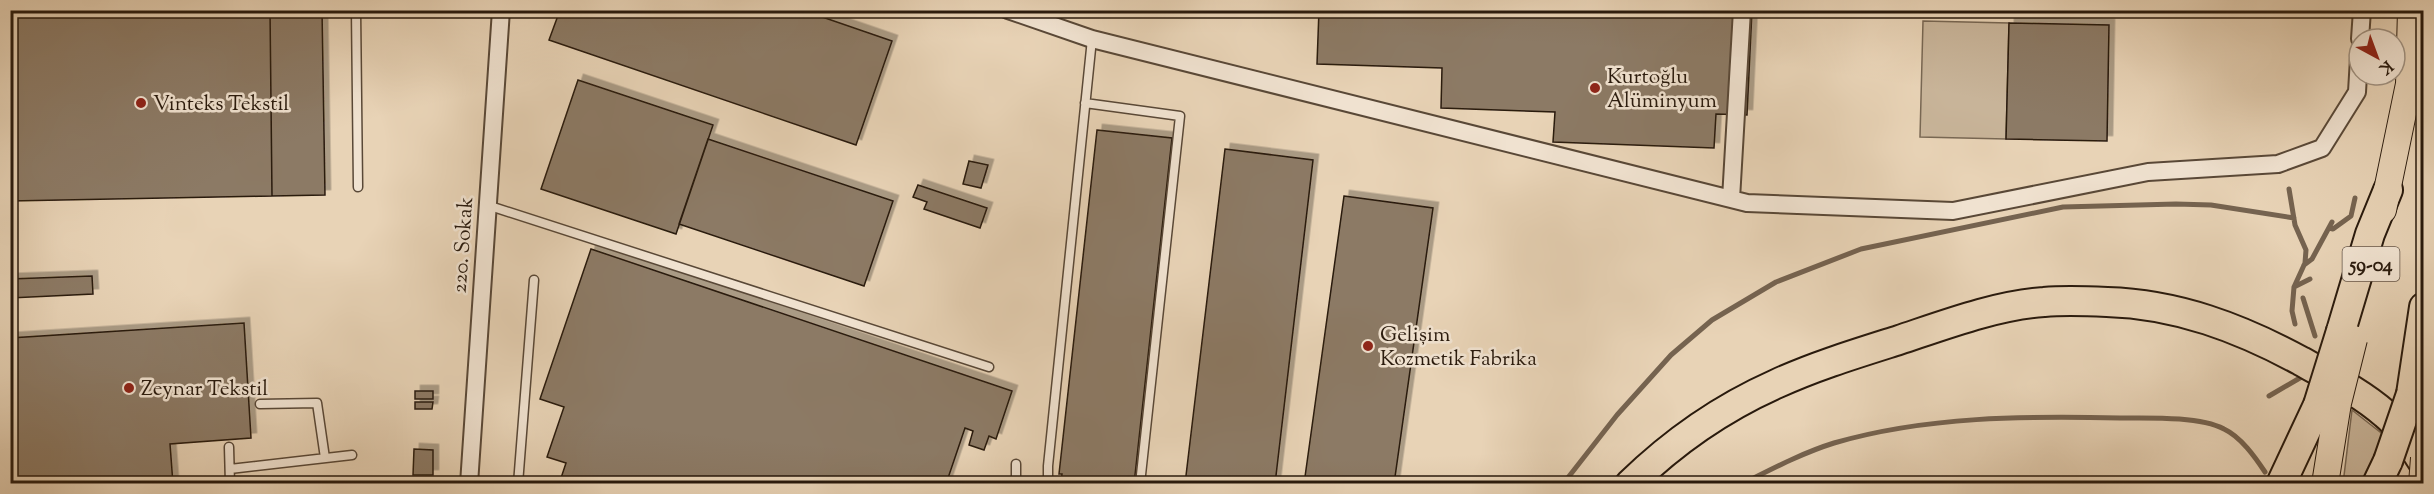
<svg xmlns="http://www.w3.org/2000/svg" width="2434" height="494" font-family="'Sorts Mill Goudy',serif">
<style>
.green{fill:#c8b499;stroke:#786753;stroke-width:1.5}
.lines{fill:none;stroke-linecap:round;stroke-linejoin:round}
.stream{stroke:#756350;stroke-width:5}
.building{fill:#8c7a65;stroke:#291a0d;stroke-width:1.5;filter:url(#shadow)}
.lane-casing{stroke:#594837;stroke-width:11}
.street-casing{stroke:#594837;stroke-width:20}
.primary-casing{stroke:#291a0d;stroke-width:28}
.highway-casing{stroke:#291a0d;stroke-width:32}
.lane{stroke:#f0e2d0;stroke-width:8}
.street{stroke:#f0e2d0;stroke-width:16}
.primary{stroke:#e8d3b6;stroke-width:26}
.highway{stroke:#e8d3b6;stroke-width:28}
.primary-bridge-casing{stroke:#291a0d;stroke-width:28;stroke-linecap:butt}
.highway-bridge-casing{stroke:#291a0d;stroke-width:32;stroke-linecap:butt}
.primary-bridge{stroke:#e8d3b6;stroke-width:26}
.highway-bridge{stroke:#e8d3b6;stroke-width:28}
.poi-dot{fill:#8f2418;stroke:#f0e2d0;stroke-width:2}
.labels{text-anchor:middle;stroke-width:5;stroke-linejoin:round;paint-order:stroke}
.shield{fill:#f0e2d0;stroke:#655648;stroke-width:1.5}
.shield-label{font-size:20px;font-weight:bold;fill:#291a0d}
.poi-label{font-size:21px;fill:#291a0d;stroke:#f0e2d0;text-anchor:start}
.street-label{font-size:21px;fill:#291a0d;stroke:#f0e2d0}
</style>
<defs>
<filter id="shadow"><feDropShadow dx="5.5" dy="-5.5" stdDeviation="0" flood-color="#0004"/></filter>
</defs>
<rect width="100%" height="100%" fill="#e8d3b6"/>
<filter id="stains"><feTurbulence type="fractalNoise" baseFrequency=".00333" numOctaves="4"/><feColorMatrix values="0 0 0 0 .2 0 0 0 0 .09 0 0 0 0 .02 0 0 0 .5 -.17"/></filter>
<radialGradient id="worn" r=".72"><stop offset=".6" stop-color="#630" stop-opacity="0"/><stop offset="1" stop-color="#630" stop-opacity=".3"/></radialGradient>
<path class="green" d="M1923,21L2009,23L2006,139L1920,137Z
M2352,410L2385,436L2363,483L2343,484Z"/>
<g class="lines">
<path class="stream" d="M2289,189L2295,225L2306,250L2305,263L2294,287
M2329,228L2333,229L2351,216L2355,198
M2304,265L2312,259L2332,222
M2303,298L2315,336
M2295,324L2292,311L2294,287L2310,279
M2269,396L2305,375
M1563,484L1617,415L1671,355L1712,320L1776,282L1861,249L2063,207L2176,204L2211,205L2294,218
M1742,484C1772,469 1802,453 1834,443C1927,416 2025,416 2120,418C2148,418 2199,416 2224,429C2241,437 2255,457 2265,472"/>
</g>
<path class="building" d="M10,10H270L272,196L10,201Z
M270,10H322L325,195L272,196Z
M560,10H802L892,41L856,145L549,40Z
M1319,10H1752L1747,115L1716,114L1714,148L1553,142L1555,112L1441,108L1442,68L1317,64Z
M2009,23L2109,25L2107,141L2006,139Z
M578,80L713,125L676,234L541,189Z
M1097,130L1172,138L1134,484H1061L1062,474H1059Z
M708,139L893,201L864,286L679,224Z
M1225,149L1313,160L1275,484H1185Z
M969,161L988,165L981,188L963,184Z
M918,185L987,208L980,228L924,209L927,202L913,197Z
M1344,196L1433,208L1394,484H1304Z
M591,249L1012,391L996,439L989,436L984,450L969,445L973,431L965,428L946,484H559L566,463L547,457L564,407L540,399Z
M92,276L93,294L10,298V279Z
M244,323L251,438L170,444L173,484H10V338Z
M415,391H433V399H415Z
M415,402H433L432,409H415Z
M414,449L433,450V475H413Z"/>
<g class="lines">
<g class="lane-casing">
<path id="lane" d="M356,10L358,187
M1085,103L1180,116L1140,484
M487,205L989,367
M260,404L317,403L325,458
M229,447L230,484
M230,469L352,455
M518,484L534,280
M1016,484V464
M1048,484V466L1092,39"/>
</g>
<g class="street-casing">
<path id="street" d="M1008,10L1092,39L1747,203L1953,211L2148,172L2278,164L2322,148L2357,92L2359,58
M2360,39L2362,10
M1731,199L1742,10
M469,484L501,10"/>
</g>
<g class="primary-casing">
<path id="primary" d="M2383,210L2409,84L2411,10
M2325,484L2338,403"/>
</g>
<g class="highway-casing">
<path id="highway" d="M2341,331L2370,234L2388,190
M2411,394L2424,307
M1630,484C1672,443 1722,408 1776,384C1815,366 1858,353 1899,340C1944,325 1997,305 2044,302C2065,300 2087,301 2107,302C2177,304 2240,328 2301,361C2329,377 2360,392 2385,414C2401,427 2413,447 2424,464
M2281,484L2318,405
M2377,484L2388,461"/>
</g>
<use href="#lane" class="lane"/>
<use href="#street" class="street"/>
<use href="#primary" class="primary"/>
<use href="#highway" class="highway"/>
<g class="primary-bridge-casing">
<path id="primary-bridge" d="M2338,403L2354,339
M2422,484L2424,458"/>
</g>
<g class="highway-bridge-casing">
<path id="highway-bridge" d="M2318,405L2341,331
M2388,461L2411,394"/>
</g>
<use href="#primary-bridge" class="primary-bridge"/>
<use href="#highway-bridge" class="highway-bridge"/>
</g>
<g class="poi-dot">
<circle cx="1595" cy="88" r="6"/>
<circle cx="141" cy="103" r="6"/>
<circle cx="1368" cy="346" r="6"/>
<circle cx="129" cy="388" r="6"/>
</g>
<g class="labels">
<rect class="shield" x="2342.5" y="247" width="57" height="34" rx="4.5"/>
<g class="shield-label">
<text x="2371" y="271">59-04</text>
</g>
<g class="poi-label">
<text x="1607" y="83">Kurtoğlu<tspan x="1607" dy="24">Alüminyum</tspan></text>
<text x="153" y="110">Vinteks Tekstil</text>
<text x="1380" y="341">Gelişim<tspan x="1380" dy="24">Kozmetik Fabrika</tspan></text>
<text x="141" y="395">Zeynar Tekstil</text>
</g>
<g class="street-label">
<text transform="translate(462 245) rotate(-86)" y="7">220. Sokak</text>
</g>
</g>
<rect width="2434" height="494" fill="none" stroke="#e8d3b6" stroke-width="36"/>
<rect x="12" y="12" width="2410" height="470" fill="none" stroke="#291a0d" stroke-width="3"/>
<rect x="18" y="18" width="2398" height="458" fill="none" stroke="#291a0d" stroke-width="1.5"/>
<g transform="translate(2377 57) rotate(139)"><circle r="28" fill="#f0e2d0" stroke="#a09282" stroke-width="1.5"/>
<path d="M0-4.5L10 22L0 15L-10 22Z" fill="#8f2418"/>
<text y="-9" font-size="16" font-weight="bold" text-anchor="middle" fill="#291a0d">K</text>
</g>
<rect width="100%" height="100%" filter="url(#stains)"/>
<rect width="100%" height="100%" fill="url(#worn)"/>
</svg>
